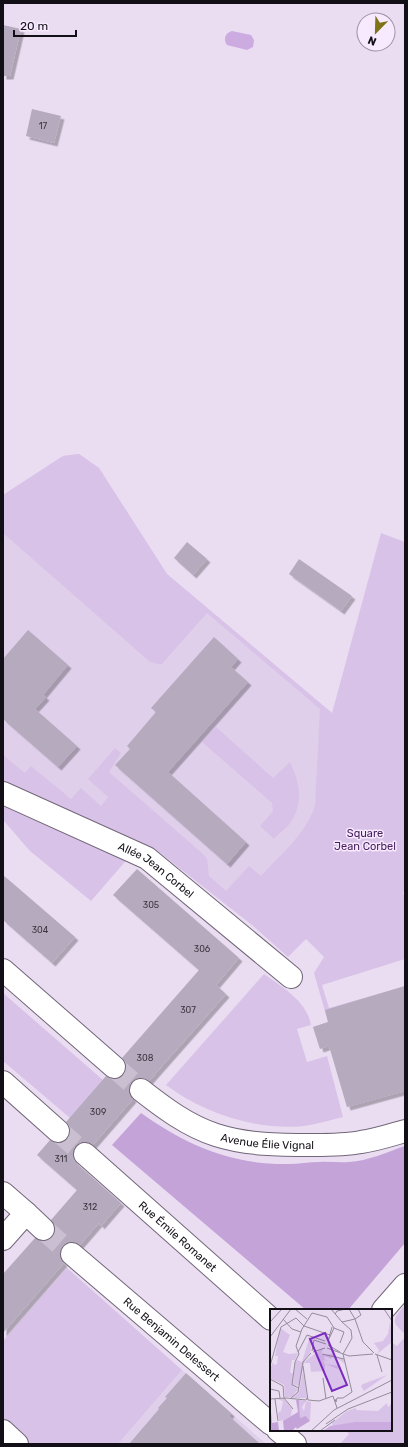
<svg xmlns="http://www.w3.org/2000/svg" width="408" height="1447" font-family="Rubik,sans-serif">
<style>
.built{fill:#dfcfea}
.green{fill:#d9c2e7}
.forest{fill:#c4a3d8}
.water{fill:#ccabe0}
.building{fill:#b6aabe;filter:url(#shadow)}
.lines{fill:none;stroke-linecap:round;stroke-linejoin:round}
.street-tunnel{stroke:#cabed1;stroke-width:22;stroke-dasharray:22 11;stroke-linecap:butt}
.street-casing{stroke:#726779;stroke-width:24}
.street{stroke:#fff;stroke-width:22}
.labels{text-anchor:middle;stroke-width:3;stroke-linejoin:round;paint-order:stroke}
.number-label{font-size:9px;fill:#3c3640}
.park-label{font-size:11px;fill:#4a2160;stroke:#f7eaff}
.street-label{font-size:11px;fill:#130f16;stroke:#f7eaff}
.inset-road{fill:none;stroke:#948b9a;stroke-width:1}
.view{fill:#7b2cbf;fill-opacity:0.15;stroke:#7b2cbf;stroke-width:2}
.inset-edge{fill:none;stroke:#130f16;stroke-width:2}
</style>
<defs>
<filter id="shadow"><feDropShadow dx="3.5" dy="3.5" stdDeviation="0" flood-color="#0004"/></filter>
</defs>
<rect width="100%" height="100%" fill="#eaddf2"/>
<path class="built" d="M79,454L99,468L167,574L332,713L350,772L252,925L109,797L85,824L3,786V495L63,456Z
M182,1370L266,1444H118Z"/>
<path class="green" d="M79,454L99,468L167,574L332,713L381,533L405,542V891L403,892L405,899V959L322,985L329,1008L405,986V1091L347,1107L337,1072L334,1044L320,1049L313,1027L328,1022L314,973L324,957L306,939L288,957L252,925L155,849L151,853L138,847L91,901L30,851L3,820V755L25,773L31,766L71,799L81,788L101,806L108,797L88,779L115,748L121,753L109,772L203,854L207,859L209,876L226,891L249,866L261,876C280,855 307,833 315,805L320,709L207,613L162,664H158L150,662L3,533V495L63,456Z
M216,727L273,778L290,762C300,782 304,804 290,823C286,829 279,833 274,839L260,826L273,811L272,803L202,742Z
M264,974C282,987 307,1001 311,1025L297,1029L307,1062L327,1056L343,1117C330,1120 317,1124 304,1126C257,1131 203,1113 166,1085Z
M3,993L103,1080L70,1118L3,1061Z
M67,1268L182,1370L118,1444H27L3,1423V1341Z
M405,1305V1334C390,1321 393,1319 405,1305Z
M405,1337V1444H340L349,1434L345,1430H391V1342L397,1346Z"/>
<path class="forest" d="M141,1113C186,1145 232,1165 288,1164C299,1164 309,1162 319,1162C329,1161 339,1163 349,1162C368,1161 387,1152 405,1146V1243L348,1310H306L112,1145Z"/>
<path class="water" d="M232,31L251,35L254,40L253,47L247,50L227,45C223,39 225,33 232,31Z"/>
<path class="building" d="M3,25L21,29L10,76H3Z
M32,109L61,116L54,143L26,136Z
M187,542L207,559L193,575L174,558Z
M299,559L352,596L341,611L289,574Z
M28,630L68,665L43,695L46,697L35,709L77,746L58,767L3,719V659Z
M214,637L238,659L231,667L248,682L168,772L246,842L227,864L115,765L130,749L127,746L156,712L151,708Z
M137,869L239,958L216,985L226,994L149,1081L142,1078L136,1079L131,1082L129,1089V1094L133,1099L93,1145L88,1142H81L75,1146L73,1151V1158L76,1163L121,1203L101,1226L99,1223L80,1245L74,1242H67L63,1246L60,1252V1259L64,1263L3,1333V1274L35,1238L41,1241H46L52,1237L55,1231V1226L51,1220L77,1190L37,1155L50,1140L56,1143H62L68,1139L70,1133V1127L66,1122L106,1076L111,1079H118L124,1075L126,1070V1063L122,1058L199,970L113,895Z
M3,875L75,937L52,963L3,920Z
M405,986V1091L347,1107L329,1046L320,1049L313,1027L328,1022L325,1010Z
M186,1373L231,1413L229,1416L260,1444H129L159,1409L158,1408L167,1398L165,1397Z"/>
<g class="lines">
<path class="street-tunnel" d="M114,1067L141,1090
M58,1131L85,1154
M43,1229L72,1254"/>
<g class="street-casing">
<g id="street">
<path id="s1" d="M3,793L147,858L291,977"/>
<path d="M3,970L114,1067"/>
<path d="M3,1082L58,1131"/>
<path id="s2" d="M141,1090C164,1108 188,1126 216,1135C247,1145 280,1145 313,1145C329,1145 345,1145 361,1142C376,1140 391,1135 405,1131"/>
<path id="s3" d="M85,1154L271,1319"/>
<path d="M3,1193L26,1213L3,1239"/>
<path d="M26,1213L43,1229"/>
<path id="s4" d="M72,1254L271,1424"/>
<path d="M383,1310L405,1285"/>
<path d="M278,1430L295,1444"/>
<path d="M3,1431L17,1444"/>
</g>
</g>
<use href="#street" class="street"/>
</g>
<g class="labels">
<g class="number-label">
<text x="43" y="129">17</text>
<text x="151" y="908">305</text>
<text x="40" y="933">304</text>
<text x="202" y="952">306</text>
<text x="188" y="1013">307</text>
<text x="145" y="1061">308</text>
<text x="98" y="1115">309</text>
<text x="61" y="1162">311</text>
<text x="90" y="1210">312</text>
</g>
<g class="park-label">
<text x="365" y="837">Square<tspan x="365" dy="13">Jean Corbel</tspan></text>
</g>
<g class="street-label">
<text dy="4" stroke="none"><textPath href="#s1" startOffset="172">Allée Jean Corbel</textPath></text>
<text dy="4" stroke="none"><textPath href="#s2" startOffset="140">Avenue Élie Vignal</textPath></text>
<text dy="4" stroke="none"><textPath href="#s3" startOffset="124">Rue Émile Romanet</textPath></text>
<text dy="4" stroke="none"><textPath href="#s4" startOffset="131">Rue Benjamin Delessert</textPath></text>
</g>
</g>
<g transform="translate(270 1309)">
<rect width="122" height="122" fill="#eaddf2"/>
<path d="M120,12L122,33L107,45L109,41L104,34L113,32L118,25ZM10,19L20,26L13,43L19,45L28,44L25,51H22L20,63L23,65L22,77L28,80L22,88H15L14,76L0,69V59L3,53L4,56L7,55L8,47H5ZM37,27L43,30L40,44L35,50L29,76L23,77L25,54L27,51L32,53L39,30ZM53,39L51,46L63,45L74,51L75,55L67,49L62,48L61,50L55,47L54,50L58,52L53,51L55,55L70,57L68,60L55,55V62L41,63L40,54H34L35,52ZM33,61L37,89H22L29,83ZM117,66L94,82L95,84L91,77L93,75ZM7,90H14L22,100L21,107L15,111L9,112L8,104L11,102L13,92ZM29,91L36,92L32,98L34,102L36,92L41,93L40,112L37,108L30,109ZM117,94L118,98L121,95L122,113H87L63,117L62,114L77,102L86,99V101L108,102Z" fill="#d9c2e7"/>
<path d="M26,91H29L30,109L36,107L40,112L27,120L26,118L22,122H14L13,112L28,103ZM1,103L2,114L8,113L9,122H0Z" fill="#c4a3d8"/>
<path d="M85,113H122V122H53L60,117Z" fill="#ccabe0"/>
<path class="inset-road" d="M25,0L37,10M61,0L72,13M88,0L91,6L85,10L93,33L104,44M114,0L122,12M65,5L67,2L76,0M13,10L22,20L31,23M0,13L12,0M34,17L60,26M62,18L58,32L64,19M0,28L21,0M58,36L70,43M57,39L79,47L103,45M42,42L44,31L56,35M28,43L37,26L55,32M43,43L55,39M52,45L74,50M73,45L82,29L81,21L72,13L85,10L79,0M105,45L122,51M107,46L112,63M0,57L11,18L26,9L34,17M33,57L38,91L49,92L63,87L67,99M53,69L56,90M0,70L13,77L14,89L23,100M29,79L22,76L25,53L29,45L26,37L32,20L42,4L57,8L64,19L74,23L70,34M0,80L9,82L10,89M21,89L28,83L33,53L41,44M0,90L16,89L36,91L37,89M5,90L8,112M65,90L66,93L67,89H73L82,83L73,45M56,115L78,100L122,83M41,122L64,101L122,71M50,122L65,111"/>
<path class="view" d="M55,24L77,76L62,82L40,30Z"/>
<rect width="122" height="122" class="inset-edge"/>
</g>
<rect width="408" height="1447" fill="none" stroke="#130f16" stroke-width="8"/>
<g transform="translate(376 32) rotate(203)"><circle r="19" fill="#f7eaff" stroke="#9c92a2"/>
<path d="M0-3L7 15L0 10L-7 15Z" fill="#7e7315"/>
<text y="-6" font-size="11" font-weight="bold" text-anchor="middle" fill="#130f16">N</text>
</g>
<path d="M14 30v6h62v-6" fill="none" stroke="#130f16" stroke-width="2"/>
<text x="20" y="30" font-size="12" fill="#130f16" stroke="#f7eaff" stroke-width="3" paint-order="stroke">20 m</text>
</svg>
